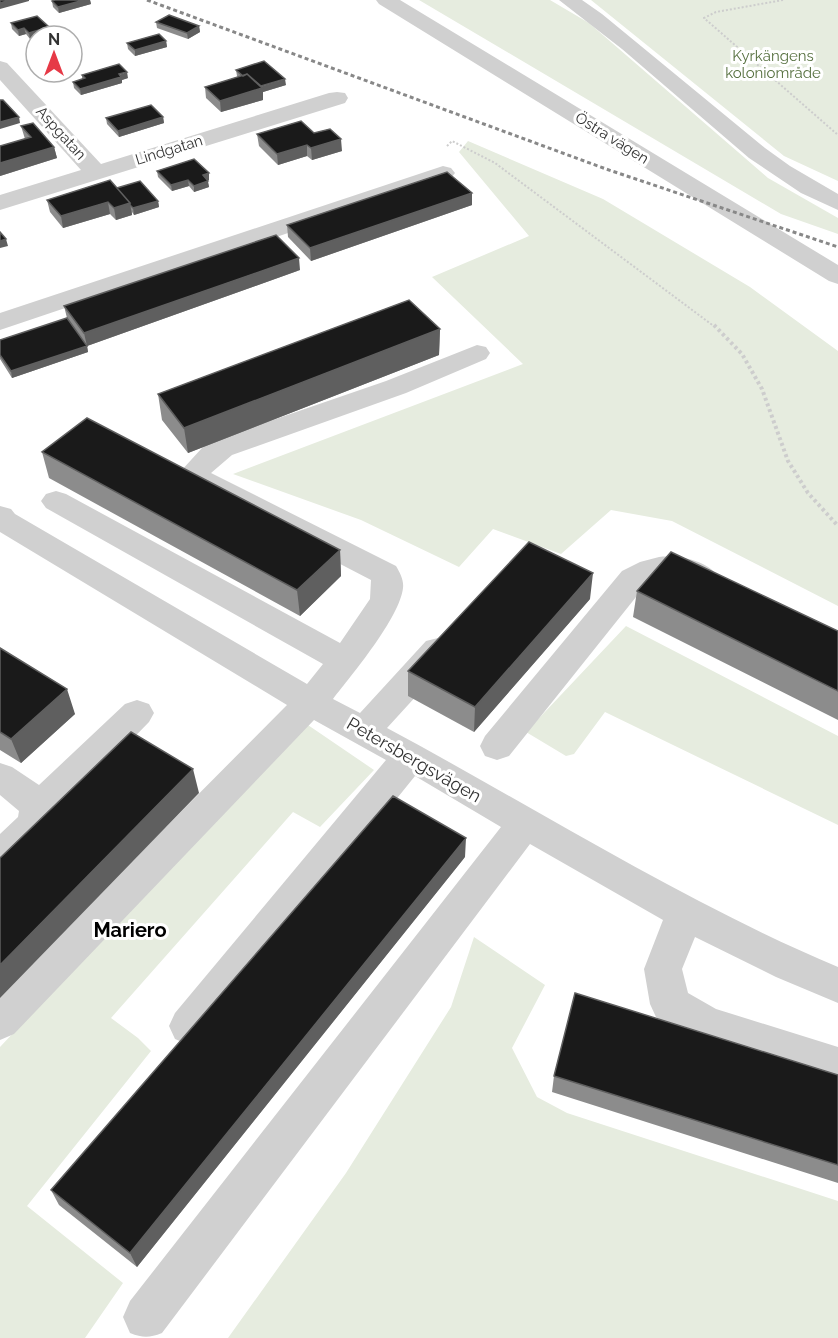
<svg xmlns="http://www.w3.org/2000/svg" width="838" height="1338" font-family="Raleway,sans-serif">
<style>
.green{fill:#e6ecdf}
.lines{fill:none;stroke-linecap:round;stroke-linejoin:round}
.path-far1{stroke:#cdcdcd;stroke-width:2;stroke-dasharray:2 2;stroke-linecap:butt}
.path{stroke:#cdcdcd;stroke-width:4;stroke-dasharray:3 3;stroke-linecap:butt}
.minor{fill:#d0d0d0;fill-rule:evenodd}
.rail{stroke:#888;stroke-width:3;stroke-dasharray:4 3;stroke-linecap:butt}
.wall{fill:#8c8c8c}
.shaded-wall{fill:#5f5f5f}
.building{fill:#1a1a1a;stroke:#5f5f5f;stroke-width:1.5}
.labels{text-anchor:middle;stroke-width:6;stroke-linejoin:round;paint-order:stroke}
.far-park-label{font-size:15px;fill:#56703f;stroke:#fff}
.far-street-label{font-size:15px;fill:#333;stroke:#fff}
.street-label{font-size:18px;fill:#333;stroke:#fff}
.neighbourhood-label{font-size:20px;font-weight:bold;fill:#000;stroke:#fff}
</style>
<rect width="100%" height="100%" fill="#fff"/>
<path class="green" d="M419,0H550L589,23L768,178L838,218V234L781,214Z
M591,0H838V181L784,156Z
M468,141L603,199L750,287L838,351V606L672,521L611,510L561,554L493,529L459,567L361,520L233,474L523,364L432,277L529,236L459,152Z
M626,626L838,736V825L605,712L574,754L566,756L526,732Z
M305,723L374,770L320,827L293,812L111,1018L138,1038L151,1051L27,1206L123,1283L85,1338H0V1047Z
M474,937L545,985L512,1048L537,1097L567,1113L838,1201V1338H228L346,1173L451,1007Z"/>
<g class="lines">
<path class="path-far1" d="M783,0L716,12L704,18L838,135
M447,146L452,141L495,163L715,327"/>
<path class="path" d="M714,325L742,354L762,389L788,461L808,493L838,526"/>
<path class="minor" d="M376,0H400L838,265V284L829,281L379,4Z
M559,0H582L602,14L765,148L790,166L838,194V210L801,193L749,158L622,49Z
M0,61L7,63L101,164L329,93L337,92L345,93L348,98L345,103L0,210V195L81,170L0,80Z
M443,166L451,168L455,173L451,178L0,330V313Z
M477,345L486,347L490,353L486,359L406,393L232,455L211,473L396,566C400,573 404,580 403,588C400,617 352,675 333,699L360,713L426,641L438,638L450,641L454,650L450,659L387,728C538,809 681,901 838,967V1003L776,977L695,937L682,969L688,993L716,1009L838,1047V1085L706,1044L692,1038L656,1017L650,1004L644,969L663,920L530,844L162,1333C149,1338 143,1338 130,1333L123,1317L130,1301L501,827L415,776L203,1039L189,1045L175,1039L169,1026L175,1013L386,760L314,720L14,1034L0,1040V994L287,705L0,532V506L11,509L15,514L307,684L323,664L46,508L41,501L46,494L56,491L66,494L340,643L370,599L371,580L188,485L180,472L202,448L212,441L386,381Z
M659,557C677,555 708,560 718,577L713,585C685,593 677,567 644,587L509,756L497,760L485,756L480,746L485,736L622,571L640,562Z
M137,700L149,704L154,713L149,722L72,801L54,813C52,839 23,865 0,873V834L18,817L19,811L0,795V763L12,767L39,785L125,704Z"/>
<path class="rail" d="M147,0L606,169L838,247"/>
</g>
<path class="wall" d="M55,0H90L91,4L59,13L53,7L52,1Z
M156,22L199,26L200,32L188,39L157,28Z
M11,23L51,33L36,36V37L30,39L26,34L19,36L12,29Z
M166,41L167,47L135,56L128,49L127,43Z
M236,70L286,85L263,92V100L221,112L206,98L205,87L238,77L237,76Z
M82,75L128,78L122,80V83L81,95L74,88L73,82L82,79Z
M163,117L164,123L119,137L107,124L106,118Z
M21,126L54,147L57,158L0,176V146L25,139Z
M314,133L342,151L312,160L307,156L278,165L259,146L257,134Z
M157,171L209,173V180H207L209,187L194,192L189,186L172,191L158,177Z
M117,188L158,201L159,207L134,215L132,212V215L116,220L110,214L63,228L50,212L47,200Z
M472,193V205L311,261L288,237L287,225Z
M300,270L87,346L67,318L64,306Z
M440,329L439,355L188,453L162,420L158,394Z
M0,340L87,346L88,352L12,378L0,359Z
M42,452L340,550L341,576L300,616L49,478Z
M637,591L838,631V720L633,617Z
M590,599L474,732L408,696V671Z
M0,648L75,714L21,763L0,750Z
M465,857L137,1267L59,1205L51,1190Z
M838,1075V1183L552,1092L554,1076Z"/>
<path class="shaded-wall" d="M10,0H29V1L0,9V3Z
M84,0H90L91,4L59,13L58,7Z
M199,26L200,32L188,39L187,33Z
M49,27L51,33L36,36V37L30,39L29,33Z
M24,28L26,34L19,36L18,30Z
M166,41L167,47L135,56V50Z
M127,72L128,78L122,80V83L81,95L80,89Z
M285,79L286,85L263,92V100L221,112L220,101L257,88Z
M19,117L20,123L0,129V122Z
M163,117L164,123L119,137L118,131Z
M341,139L342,151L312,160L311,148Z
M307,145V156L278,165L277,154Z
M54,147L57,158L0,176V163Z
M209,173V180L203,181V175Z
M188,180L189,186L172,191L171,185Z
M208,181L209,187L194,192V186Z
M472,193V205L311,261L310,248Z
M158,201L159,207L134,215L133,208Z
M108,202L110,214L63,228L61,216Z
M130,203L132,215L116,220L114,208Z
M6,239L8,246L0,248V241Z
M299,258L300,270L87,346L84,333Z
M440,329L439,355L188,453L184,428Z
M87,346L88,352L12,378L11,371Z
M340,550L341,576L300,616L297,590Z
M593,573L590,599L474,732L475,707Z
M67,689L75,714L21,763L11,739Z
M193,769L199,793L0,998V965Z
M466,838L465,857L137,1267L130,1253Z"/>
<path class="building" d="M0,0H10L0,3Z
M55,0H84L58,7L52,1Z
M169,15L199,26L187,33L156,22Z
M37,16L49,27L29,33L24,28L18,30L11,23Z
M159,34L166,41L135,50L127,43Z
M264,61L285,79L261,86L247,74L243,76L236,70Z
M119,64L127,72L119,74L121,77L80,89L73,82L85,78L82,75Z
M247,74L262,88L220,101L205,87Z
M0,100H3L19,117L0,122Z
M151,105L163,117L118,131L106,118Z
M301,121L314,133L330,129L341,139L311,148L307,145L277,154L257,134Z
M33,123L54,147L0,163V146L31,137L21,126Z
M194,159L209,173L203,175L208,181L194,186L188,180L171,185L157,171Z
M447,172L472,193L310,248L287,225Z
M110,180L130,203L114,208L108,202L61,216L47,200Z
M140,181L158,201L133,208L130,205V203L117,188Z
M0,232L6,239L0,241Z
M276,235L299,258L84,333L64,306Z
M409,300L440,329L184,428L158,394Z
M67,318L87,346L11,371L0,355V340Z
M87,418L340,550L297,590L42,452Z
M529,542L593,573L475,707L408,671Z
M671,552L838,631V691L637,591Z
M0,648L67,689L11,739L0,732Z
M131,732L193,769L0,965V858Z
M393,796L466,838L130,1253L51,1190Z
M575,993L838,1075V1165L554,1076Z"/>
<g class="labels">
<g class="far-park-label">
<text x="773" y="61">Kyrkängens<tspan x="773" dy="17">koloniområde</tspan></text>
</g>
<g class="far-street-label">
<text transform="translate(61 133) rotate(48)" y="5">Aspgatan</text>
<text transform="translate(612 138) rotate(32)" y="5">Östra vägen</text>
<text transform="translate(169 150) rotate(-17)" y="5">Lindgatan</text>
</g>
<g class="street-label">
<text transform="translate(414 760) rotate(30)" y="6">Petersbergsvägen</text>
</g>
<g class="neighbourhood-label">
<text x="130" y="937">Mariero</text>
</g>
</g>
<g transform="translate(54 54)"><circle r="28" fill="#ffffff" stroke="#adadad" stroke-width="1.5"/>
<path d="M0-4.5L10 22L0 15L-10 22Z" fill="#e63946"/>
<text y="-9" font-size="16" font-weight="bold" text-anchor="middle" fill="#333333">N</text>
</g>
</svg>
